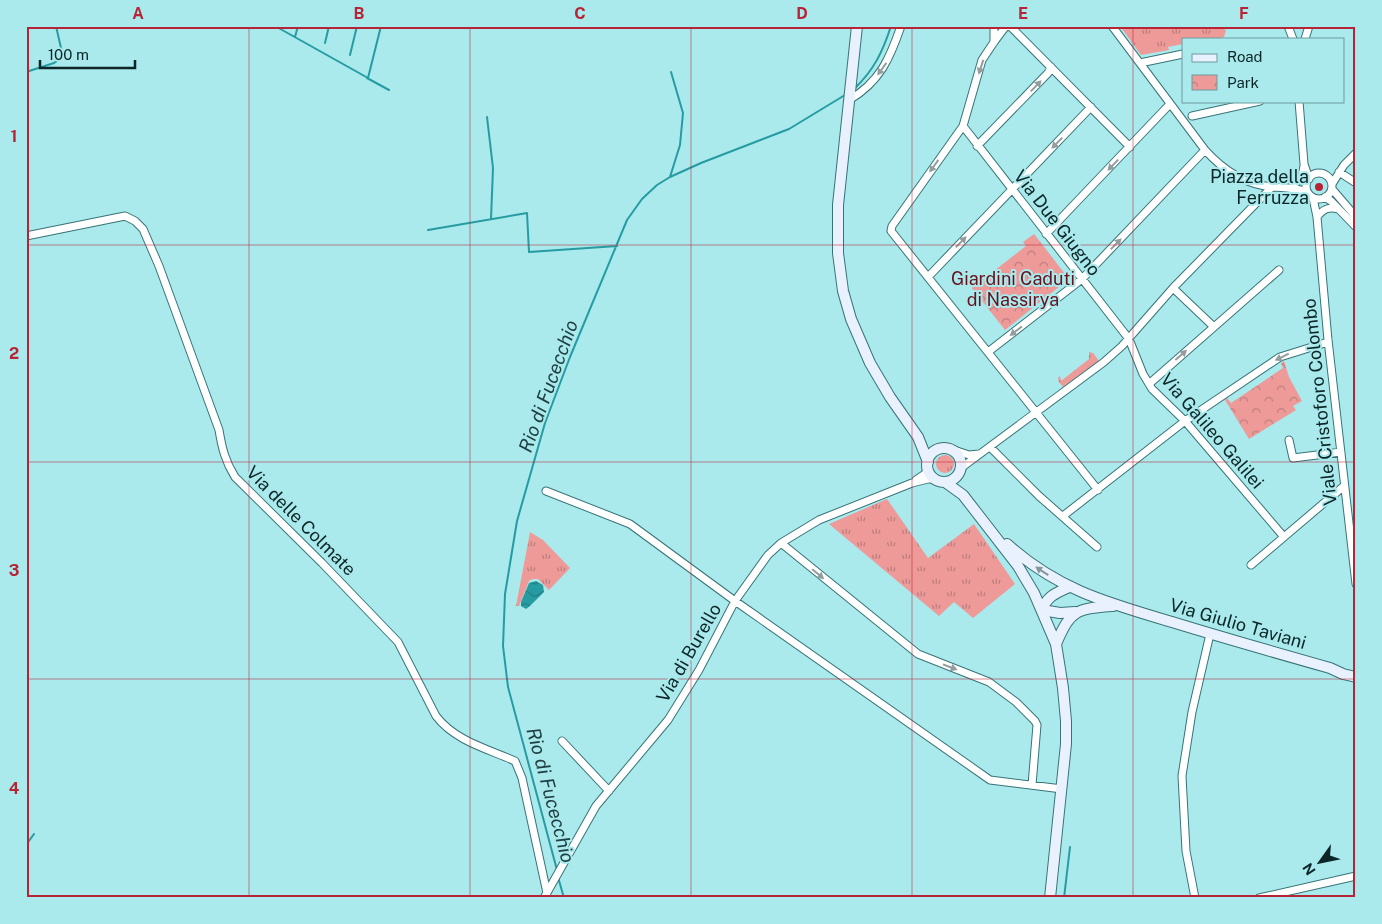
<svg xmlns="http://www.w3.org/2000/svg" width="1382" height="924" font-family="'Public Sans',sans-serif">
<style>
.grass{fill:url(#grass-tufts)}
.park{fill:url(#park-crowns)}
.water{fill:url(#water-waves)}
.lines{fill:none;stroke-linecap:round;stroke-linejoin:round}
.stream{stroke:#269ca2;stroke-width:2}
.street-casing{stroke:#377478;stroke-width:9}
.secondary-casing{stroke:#377478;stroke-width:12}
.street{stroke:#fff;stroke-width:7}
.secondary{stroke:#e9f1fe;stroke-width:10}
.oneway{fill:#929d9e}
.oneway2{fill:#86969d}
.grid{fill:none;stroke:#b62436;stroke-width:1;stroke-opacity:0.55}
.poi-dot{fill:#b62436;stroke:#aae9ec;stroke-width:2}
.labels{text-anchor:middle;stroke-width:4;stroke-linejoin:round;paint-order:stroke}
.poi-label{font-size:18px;fill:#0c2627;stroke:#aae9ec;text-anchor:end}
.street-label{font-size:18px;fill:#0c2627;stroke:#aae9ec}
.park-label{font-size:18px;fill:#66111b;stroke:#aae9ec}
.water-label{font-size:19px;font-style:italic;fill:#204143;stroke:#aae9ec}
.neatline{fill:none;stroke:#b62436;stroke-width:2}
.grid-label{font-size:16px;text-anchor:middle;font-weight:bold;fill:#b62436}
</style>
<defs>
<pattern id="grass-tufts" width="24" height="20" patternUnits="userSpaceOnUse" patternTransform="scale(1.25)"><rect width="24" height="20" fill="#ed9a99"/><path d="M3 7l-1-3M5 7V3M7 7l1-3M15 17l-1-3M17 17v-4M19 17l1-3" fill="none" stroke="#be7d7d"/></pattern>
<pattern id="park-crowns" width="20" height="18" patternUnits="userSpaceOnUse" patternTransform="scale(1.25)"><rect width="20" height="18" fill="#ed9a99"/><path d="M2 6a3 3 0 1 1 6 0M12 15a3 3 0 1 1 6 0" fill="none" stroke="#be7d7d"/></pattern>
<pattern id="water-waves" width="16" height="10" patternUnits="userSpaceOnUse" patternTransform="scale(1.25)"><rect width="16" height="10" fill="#269ca2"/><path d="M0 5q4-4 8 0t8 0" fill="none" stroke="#1f7f84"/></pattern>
</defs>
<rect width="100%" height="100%" fill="#aae9ec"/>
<path class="grass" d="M1120,26H1217L1226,30L1224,37L1214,39H1183V44L1168,47L1169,50L1141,55Z
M1089,352L1093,353L1099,361L1063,387L1059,382L1058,378L1060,376L1061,381L1089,359Z
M936 464a9 9 0 1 1 18 0a9 9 0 1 1-18 0Z
M887,499L928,558L974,524L1015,584L973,618L954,602L939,616L829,524Z
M530,532L543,540L570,568L549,590L538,579H533L529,581L519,606H516Z"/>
<path class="park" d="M1034,234L1069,279L1005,330L972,288L1026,246L1023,242Z
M1284,361L1289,377L1302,401L1293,406L1296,410L1249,439L1225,400L1227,398L1231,403L1283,368L1281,363Z"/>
<path class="water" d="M536,581L543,585L544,592L530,606L526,609L521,606V602L529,583Z"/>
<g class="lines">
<path class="stream" d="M275,26L368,78L381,26
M295,37L298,26
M325,43L329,26
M350,55L357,26
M26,72L54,63L63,57L56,26
M367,78L389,90
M855,88C874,70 883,51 891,26
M487,117L493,168L491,219
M670,177L680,145L683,113L671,72
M428,230L527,213L529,252L617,246
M26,845L34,834
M557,870L508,687L503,646L505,594L517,521L545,423L570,357L627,220L642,199L657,185L670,177L701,163L789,129L845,95
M558,877L564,898
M1064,898L1070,847"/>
<g class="street-casing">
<path id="street" d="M994,26V42
M1006,26L994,42L982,60L963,126L892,226L891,231L1098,490
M1010,26L1130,147
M1112,26L1205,150C1223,170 1246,185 1273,187C1285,188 1297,187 1308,193
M1288,26L1293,39
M1305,39L1309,26
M1140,63L1183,54
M849,100C880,82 890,58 901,26
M1299,101L1304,164L1309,179
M1192,116L1260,101
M963,126L1129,339L1143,374L1152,389L1185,421L1284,537
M977,146L1048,73L1051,67
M1339,172L1356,183
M1306 186a13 13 0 1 1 26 0a13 13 0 1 1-26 0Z
M1332,184L1344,165L1356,153
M1294,185L1302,176L1304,166
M1332,189L1356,217
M1325,197L1331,201L1356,227
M1313,198L1317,217L1328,340L1356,584
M1317,217C1323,209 1329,206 1338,209
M1046,234L1170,104
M26,236L125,216L135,221L143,229L159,266L219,430C222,448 225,461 235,477L322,563L398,642L436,716C455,741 488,749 515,761L522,778L547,893
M928,277L1091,107
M1173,288L1214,327
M988,352L1082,279L1205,150
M1149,384L1279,270
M1289,440L1293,458L1341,452
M990,447L1039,496L1097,547
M951,449L969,455L979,454
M961,468L1104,362L1122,346L1173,288L1272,187
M916,480L925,474L928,468
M546,491L630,524L735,601L990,780L1062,789
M1063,516L1185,421L1280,357L1328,342
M781,543L918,654L989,682L1016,702L1035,721L1037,725L1032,785
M1251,565L1344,486
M562,741L609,791
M544,898L596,806L668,720L699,670L735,601L768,555L781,543L819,520L912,483L928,479H935
M1195,898L1186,851L1182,776L1192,712L1210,634
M1259,898L1356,876"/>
</g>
<g class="secondary-casing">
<path id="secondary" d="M857,26L838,205V253L843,291L851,319L870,363L890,397L918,437L928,462
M927 465a17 17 0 1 1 34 0a17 17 0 1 1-34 0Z
M945,482L963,495L1018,566L1034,593L1056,644L1063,688L1066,721V744L1050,898
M1007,544C1058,590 1108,603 1172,622C1224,638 1277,653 1330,668L1343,674L1356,677
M1042,610C1047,596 1056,593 1069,587
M1042,610L1060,613L1075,612
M1056,644C1071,609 1076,609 1113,606"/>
</g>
<use href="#street" class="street"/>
<use href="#secondary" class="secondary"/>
</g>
<defs><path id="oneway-solid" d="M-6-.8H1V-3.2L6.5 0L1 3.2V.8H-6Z" transform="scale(1.25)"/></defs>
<g class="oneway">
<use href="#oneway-solid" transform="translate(981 67) rotate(108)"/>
<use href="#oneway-solid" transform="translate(882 69) rotate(126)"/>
<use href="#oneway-solid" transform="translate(1036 86) rotate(-46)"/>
<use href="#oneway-solid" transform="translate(1057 143) rotate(134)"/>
<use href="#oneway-solid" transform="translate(1113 165) rotate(134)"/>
<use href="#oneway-solid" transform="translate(934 166) rotate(126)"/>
<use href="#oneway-solid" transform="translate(961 242) rotate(-46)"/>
<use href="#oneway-solid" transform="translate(1116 244) rotate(-46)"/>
<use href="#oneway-solid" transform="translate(1016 331) rotate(143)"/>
<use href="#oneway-solid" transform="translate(1181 355) rotate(-41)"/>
<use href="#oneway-solid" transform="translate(1282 357) rotate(154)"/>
<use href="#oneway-solid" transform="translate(818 574) rotate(40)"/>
<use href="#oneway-solid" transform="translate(950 667) rotate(21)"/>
</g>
<use class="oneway2" href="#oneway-solid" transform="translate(1042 571) rotate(-147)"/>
<path class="grid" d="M249,26V898M470,26V898M691,26V898M912,26V898M1133,26V898M26,245H1356M26,462H1356M26,679H1356"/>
<circle class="poi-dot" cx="1319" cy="187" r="5"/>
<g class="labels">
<g class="poi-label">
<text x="1309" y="183">Piazza della<tspan x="1309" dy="21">Ferruzza</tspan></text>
</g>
<g class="street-label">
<text transform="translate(1057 223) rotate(52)" y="6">Via Due Giugno</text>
<text transform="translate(1320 402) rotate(-96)" y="6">Viale Cristoforo Colombo</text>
<text transform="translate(1212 431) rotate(49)" y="6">Via Galileo Galilei</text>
<text transform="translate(301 521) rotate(45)" y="6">Via delle Colmate</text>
<text transform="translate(1238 624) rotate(16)" y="6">Via Giulio Taviani</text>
<text transform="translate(689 653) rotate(-60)" y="6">Via di Burello</text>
</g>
<g class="park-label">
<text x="1013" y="285">Giardini Caduti<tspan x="1013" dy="21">di Nassirya</tspan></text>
</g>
<g class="water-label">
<text transform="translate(548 386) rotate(-70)" y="7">Rio di Fucecchio</text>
<text transform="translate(551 795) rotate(75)" y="7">Rio di Fucecchio</text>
</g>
</g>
<rect width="1382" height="924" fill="none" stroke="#aae9ec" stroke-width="55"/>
<rect x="1182" y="38" width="162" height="65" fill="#aae9ec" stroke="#6b9b9d"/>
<rect x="1192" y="54" width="25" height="8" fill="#e9f1fe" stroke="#6b9b9d"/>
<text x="1227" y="62" font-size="15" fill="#0c2627">Road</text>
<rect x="1192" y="75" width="25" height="15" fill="url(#park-crowns)" stroke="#6b9b9d"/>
<text x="1227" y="88" font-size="15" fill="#0c2627">Park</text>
<g transform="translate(1320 862) rotate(237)" stroke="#aae9ec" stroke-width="4" paint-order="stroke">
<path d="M0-4L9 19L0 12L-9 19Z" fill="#0c2627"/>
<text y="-8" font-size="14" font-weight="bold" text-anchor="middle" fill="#0c2627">N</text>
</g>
<path d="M40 60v8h95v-8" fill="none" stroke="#0c2627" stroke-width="2.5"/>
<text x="48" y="60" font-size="15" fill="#0c2627" stroke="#aae9ec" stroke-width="4" paint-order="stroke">100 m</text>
<rect x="28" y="28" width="1326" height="868" class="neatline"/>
<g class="grid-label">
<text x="138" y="19">A</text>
<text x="359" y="19">B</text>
<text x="580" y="19">C</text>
<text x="802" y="19">D</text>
<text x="1023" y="19">E</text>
<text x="1244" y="19">F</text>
<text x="14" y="142">1</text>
<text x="14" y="359">2</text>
<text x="14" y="576">3</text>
<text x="14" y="794">4</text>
</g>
</svg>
